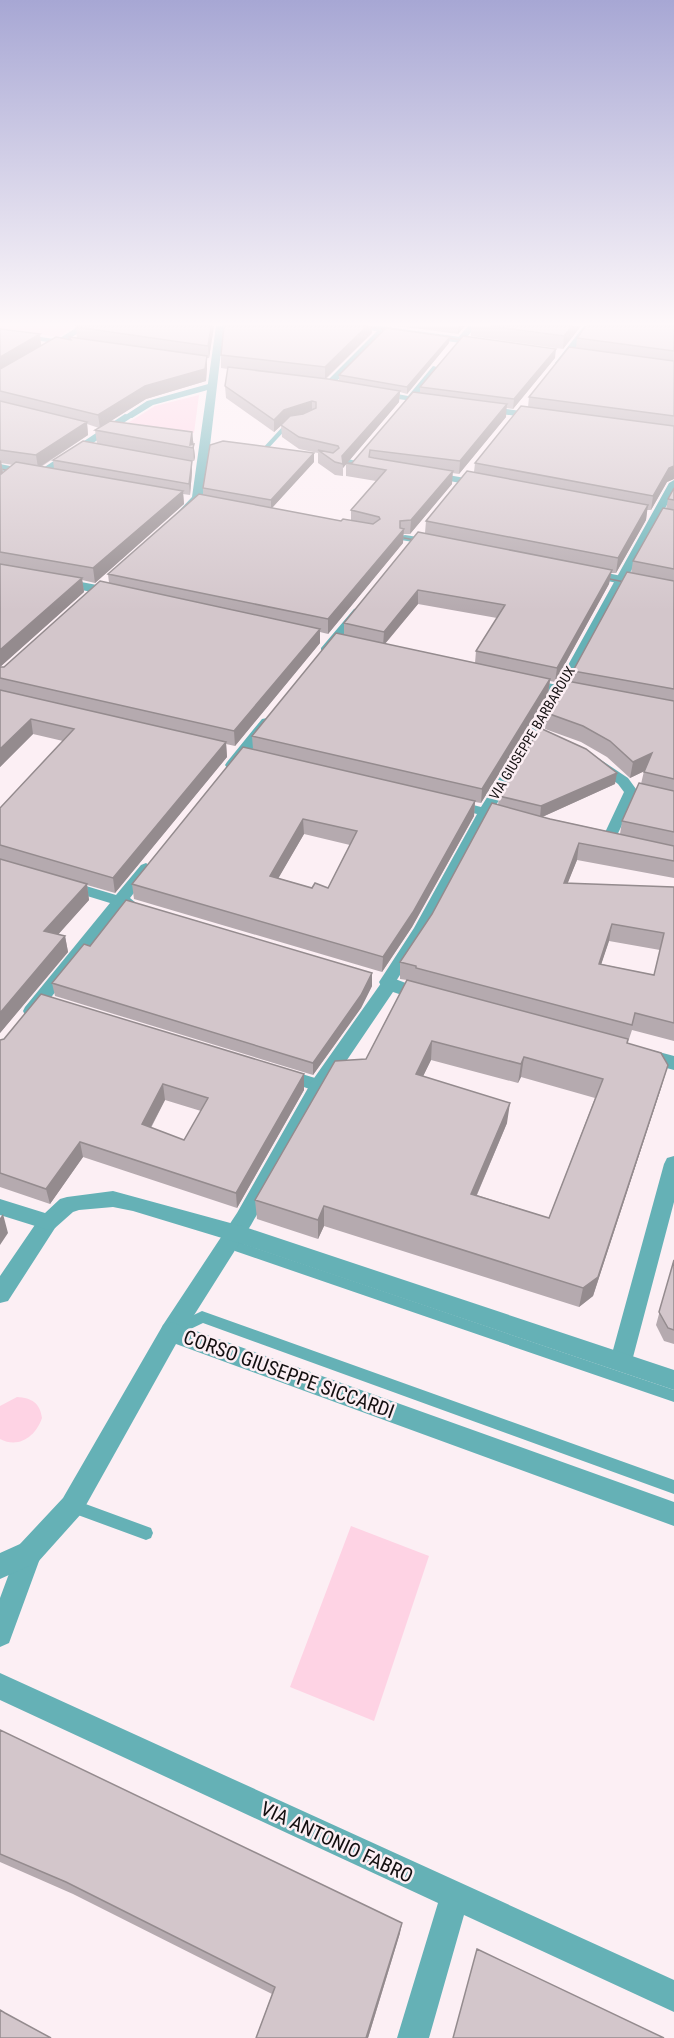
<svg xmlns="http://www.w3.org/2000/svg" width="674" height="2038" font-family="'Roboto Condensed',sans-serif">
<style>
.green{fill:#fed3e4}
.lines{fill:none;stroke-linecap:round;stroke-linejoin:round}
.service{fill:#65b1b6;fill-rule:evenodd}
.pedestrian{fill:#65b1b6;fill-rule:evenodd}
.minor{fill:#65b1b6;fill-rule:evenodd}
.tertiary{fill:#65b1b6;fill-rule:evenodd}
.tram{stroke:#8b8285;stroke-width:1.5}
.wall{fill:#b5aaaf;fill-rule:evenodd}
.shaded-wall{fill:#948b8e}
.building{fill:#d3c6cb;stroke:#948b8e;stroke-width:1.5;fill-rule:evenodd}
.labels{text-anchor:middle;stroke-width:5;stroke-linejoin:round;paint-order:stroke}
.far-street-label{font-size:14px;fill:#130f10;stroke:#fceff4}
.near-street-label{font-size:20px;fill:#130f10;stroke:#fceff4}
</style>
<rect width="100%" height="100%" fill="#fceff4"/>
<path class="green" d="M0,326H75L58,337L0,328Z
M199,395L194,433L126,424L155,406Z
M17,1397C32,1398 40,1403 42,1418C36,1436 19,1449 0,1439V1406Z
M351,1526L429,1556L374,1721L290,1687Z"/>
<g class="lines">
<path class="service" d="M292,422L294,423V425L289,426L266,451H262V449L285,424Z
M234,1229L238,1230L244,1244L674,1390V1402L235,1251L228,1234L230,1230Z
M202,1311L674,1480V1494L203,1323L176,1336L171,1334L170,1330L171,1326Z
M72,1499L151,1528L153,1533L151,1538L146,1540L67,1511L65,1506L67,1501Z"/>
<path class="pedestrian" d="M468,326H476L463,342H457L456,340Z
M584,326H592L561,367H555V363Z
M381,327L388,329L331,387H325V383Z
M0,331L61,340L65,342L61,344L0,335Z
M212,383L216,386L215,388L153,405L132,418L124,416L147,401Z
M485,406L536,413L541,416L536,419L482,411L480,409Z
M348,459L368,464L363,467L345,464V460Z
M431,472L482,481L487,484L482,487L428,477V473Z
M674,480V492L568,687L587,691L589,694L583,698L564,694L493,810L512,815L514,818L507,822L489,818L429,929L393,986H381L379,982L414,928L477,814L449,807L447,804L454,800L481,807L553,692L525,686L523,683L529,679L557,685L669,483Z
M358,608L364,611L362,613L329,654H321V648L354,609Z
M267,718L272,719L273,722L272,725L237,768H227L225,765L227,762L262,719Z
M598,758L628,778L636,789L674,798V806L635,797L613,844H603L601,841L624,792L618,784L593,765L591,762Z
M146,863L153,868L130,898L136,903L133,906L123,907L37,1015H25L23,1011L25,1007L110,903L61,888L59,885L61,882L66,880L116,895L141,865Z
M282,1068L325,1081L328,1086L325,1091L319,1092L276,1078L273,1074L276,1070Z"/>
<path class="minor" d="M79,326H89L49,352L41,350Z
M216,326H224L204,497L200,504L182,517L176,514L192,497Z
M433,366L441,368L413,401L376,396L371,393L376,390L408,396Z
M125,414L134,416L43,476L39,477L34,474Z
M60,578L97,585L103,589L97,593L56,585V579Z
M390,977L432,993L435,997L432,1001L426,1003L393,992L326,1091L251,1225L179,1339L171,1342L163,1339L160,1332L163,1325L237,1213L312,1081L384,979Z
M644,1048L674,1056V1070L637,1060L635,1055L637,1050Z
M674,1156V1202L632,1361L629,1368L621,1371L613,1368L610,1361L664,1164L667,1158Z
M48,1214L55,1216L58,1222L55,1228L8,1301L0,1303V1276L41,1216Z
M29,1541L38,1544L42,1553L9,1643L0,1647V1598L20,1544Z
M0,1673L674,1980V2012L464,1915L429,2038H397L438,1903L0,1700Z"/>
<path class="tertiary" d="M357,326H380L482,340L486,343L482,346L361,329Z
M0,464L35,471L36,473L31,476L0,470Z
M405,535L437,540L443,543L437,546L401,540V536Z
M588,569L674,587V595L584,576V570Z
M113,1191L245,1227L674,1370V1390L245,1245L133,1211L113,1207L79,1210L73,1212L55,1228L48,1230L0,1215V1199L45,1213L60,1199L67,1197Z
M171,1322L674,1502V1526L176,1344L81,1514L38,1562L0,1579V1553L20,1544L63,1498L163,1325Z"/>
<path class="tram" d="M364,326L400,331
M433,336L478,342
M0,469L24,473
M404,538L430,543
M595,576L674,592"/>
</g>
<path class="wall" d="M214,326L209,358H207V368L206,381L146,399L110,421L192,432L195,457L194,461H192V472L190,495L183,494L184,504L95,583L82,580L84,592L0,667V329L40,334L41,345L70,340L69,337L77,338L76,327ZM87,424L99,428L95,430L97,444L53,460L54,469L41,467L88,435ZM1,463L13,465L3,472Z
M398,326H465L458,334Z
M471,326H581L563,349L471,336Z
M674,326V479L667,482L651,510H647L646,520L616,573H611L609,584L555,682L550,681L548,694L481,803L475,802L474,816L412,927L382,972L134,899L132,884L253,749L252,736L344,635V623L425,533L426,521L474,472L475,463L528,407L529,397L576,348L577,338ZM418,604L497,618L476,651L475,663L385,644ZM304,834L350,845L328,888H312L278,878Z
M372,333L326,379L339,381V375L449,343L407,394L400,392L399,402L347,463H352L420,393V387L555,358L513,409L506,408V417L459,474L452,473V484L410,534H403V543L328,634L320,632V643L235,746L226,744L227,757L115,893L87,885L89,900L58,934L65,936L68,952L0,1033V808L63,741L33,734L0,767V667H4L109,583L108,574L203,495V488L314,462L272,508L341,521L351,520V510L376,481L346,476V464L343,468V476L335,475L318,463V453L299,449L282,437L281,425L285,422L274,432L226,398L225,386L228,369L221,368V355Z
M674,488V878L577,860L567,884L674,887V1041L632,1030L628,1042L627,1041V1043L662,1085L593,1296L579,1307L324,1226L318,1239L257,1219L255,1200L366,1059L407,980L400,979V962L432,914L498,805L499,796L615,784L542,817L620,834L622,821L641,784L644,771L630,778L607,757L581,742L545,729L547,713L571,682L573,671L631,573L633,561L666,509L668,499ZM609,941L660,950L654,975L601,964ZM431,1060L518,1083L521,1077L595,1098L549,1218L477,1195L507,1123L423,1076Z
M90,946L372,986L361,1008L313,1075L55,996L52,983Z
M0,1040L304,1090L237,1208L83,1157L50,1204L0,1187ZM165,1100L201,1111L184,1140L151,1128Z
M674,1259V1344L664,1341L656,1325Z
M0,1730L400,1933L368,2038H256L272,1994L73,1894L0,1862V1863Z"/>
<path class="shaded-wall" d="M211,326H214L209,358L208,346Z
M367,326H372V333L325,379V367Z
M458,326H465L458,334Z
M572,326H581L563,349L564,336Z
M40,334L41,346L0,370V357Z
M450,337L449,343L407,394V387Z
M556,349L555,358L513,409L514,399Z
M207,356V368L206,381L146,399L100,428L98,415L145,386Z
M400,391L399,402L343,468L342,456Z
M312,401V413L285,422L274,432V420L284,410Z
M507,404L506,417L459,474L460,461Z
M87,422L88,435L38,468L36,455Z
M192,432L195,457L194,461L193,448L190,445Z
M314,453V462L271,509V500Z
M1,460L3,473L0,476V461Z
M192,461V472L190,495L189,484Z
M674,466V479L667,482L651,510L653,496L669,468Z
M453,471L452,484L410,534L411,520Z
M183,491L184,504L95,583L93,568Z
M648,505L646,520L616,573L618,558Z
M404,529L403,543L328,634V619Z
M612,570L609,584L555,682L557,668Z
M82,578L84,592L0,667V650Z
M418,590V604L383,646L384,632Z
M320,629V643L235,746L234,731Z
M550,679L548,694L481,803L482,789Z
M31,719L33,734L0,767V749Z
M226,742L227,757L115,893L113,878Z
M652,753L649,769L630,778L633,762Z
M617,773L615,784L540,818L541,806Z
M475,801L474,816L412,927L382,972L383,957Z
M303,819L304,834L271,891L270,876Z
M579,843L577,860L561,900L564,883Z
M87,884L89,900L48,946L44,931Z
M612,924L609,941L596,980L599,964Z
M65,936L68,952L0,1033V1013Z
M372,973V986L361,1008L313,1075V1063Z
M432,1041L431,1060L415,1093L416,1074Z
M524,1057L521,1077L518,1083L521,1064Z
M668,1065L662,1085L593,1296L579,1307L583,1288Z
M304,1074V1090L237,1208L236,1193Z
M163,1084L165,1100L144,1140L142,1124Z
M510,1103L507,1123L469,1213L471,1194Z
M80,1142L83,1157L50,1204L46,1189Z
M324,1206V1226L318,1239V1220Z
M3,1214L8,1233L0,1245V1218Z
M402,1923L400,1933L368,2038H366Z"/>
<path class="building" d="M76,326H211L208,346L76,327Z
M224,326H367L325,367L221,355Z
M490,326H572L564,336Z
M586,326H674V351L577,338Z
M386,328L450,337L407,387L339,375Z
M0,329L40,334L0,357Z
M463,336L556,349L514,399L420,387Z
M56,337L71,340L69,337L207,356L205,369L145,386L98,415L0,391V369Z
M569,347L674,361V416L529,397Z
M228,367L328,379L400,391L342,456L343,464L335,462L318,450L333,453L339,448L338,446L299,437L281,425L290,416L303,414L316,408V402L312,401L284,410L274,420L225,386Z
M413,392L507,404L460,461L370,450L369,457L374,458L453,471L411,520L400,521V528L404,529L328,619L108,574L199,494L341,521L343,519L373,524L380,519L379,517L351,510L386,470L346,463H352Z
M0,401L87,422L36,455L0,450Z
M521,406L674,426V466L669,468L653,496L475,463Z
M110,421L192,432L190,445L194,444L193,448L95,430Z
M83,441L192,461L189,484L53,460Z
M223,441L314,453L271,500L203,488L210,445Z
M16,462L183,491L93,568L0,552V475Z
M467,471L648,505L618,558L426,521Z
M674,488V500L668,499Z
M663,508L674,510V569L633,561Z
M418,532L612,570L557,668L476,651L505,605L418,590L384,632L344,623Z
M0,564L82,578L0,650Z
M627,572L674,581V689L573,671Z
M100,581L320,629L234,731L0,678V667H4Z
M336,633L550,679L482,789L252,736Z
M567,681L674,701V779L644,772L652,753L633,762L610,741L583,726L547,713Z
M0,690L226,742L113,878L0,845V808L74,729L31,719L0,749Z
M540,728L586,749L617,773L541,806L499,796Z
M243,747L475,801L413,912L383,957L132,884ZM303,819L357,831L328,888L315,883L312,888L270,876Z
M639,783L674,791V832L622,821Z
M492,803L550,819L674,846V861L579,843L564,883L674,887V1023L635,1013L632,1025L416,968V966L400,962L432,914ZM612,924L664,933L654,975L599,964Z
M0,859L87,884L44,931L65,936L0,1013Z
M126,900L372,973L361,995L313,1063L52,983L84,944L90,946Z
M407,980L628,1039L627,1043L661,1053L668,1065L598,1277L583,1288L324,1206L318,1220L255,1200L335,1061L366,1059ZM432,1041L521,1064L524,1057L603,1079L549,1218L471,1194L510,1103L416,1074Z
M41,994L304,1074L236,1193L80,1142L46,1189L0,1173V1040L4,1039ZM163,1084L208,1098L184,1140L142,1124Z
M674,1260V1330L668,1328L659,1312Z
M0,1730L402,1923L366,2038H256L275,1987L66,1882L0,1854Z
M477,1949L664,2038H453Z
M0,2010L5,2013L51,2038H0Z"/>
<linearGradient id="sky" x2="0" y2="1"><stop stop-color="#a7a7d4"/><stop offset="0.53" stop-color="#fef8fa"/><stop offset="1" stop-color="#fef8fa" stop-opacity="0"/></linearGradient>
<rect width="674" height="611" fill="url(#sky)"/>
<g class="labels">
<g class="far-street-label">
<text transform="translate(532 733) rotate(-59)" y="5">VIA GIUSEPPE BARBAROUX</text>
</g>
<g class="near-street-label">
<text transform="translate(289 1374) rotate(20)" y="7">CORSO GIUSEPPE SICCARDI</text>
<text transform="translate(337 1842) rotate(25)" y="7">VIA ANTONIO FABRO</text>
</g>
</g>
</svg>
